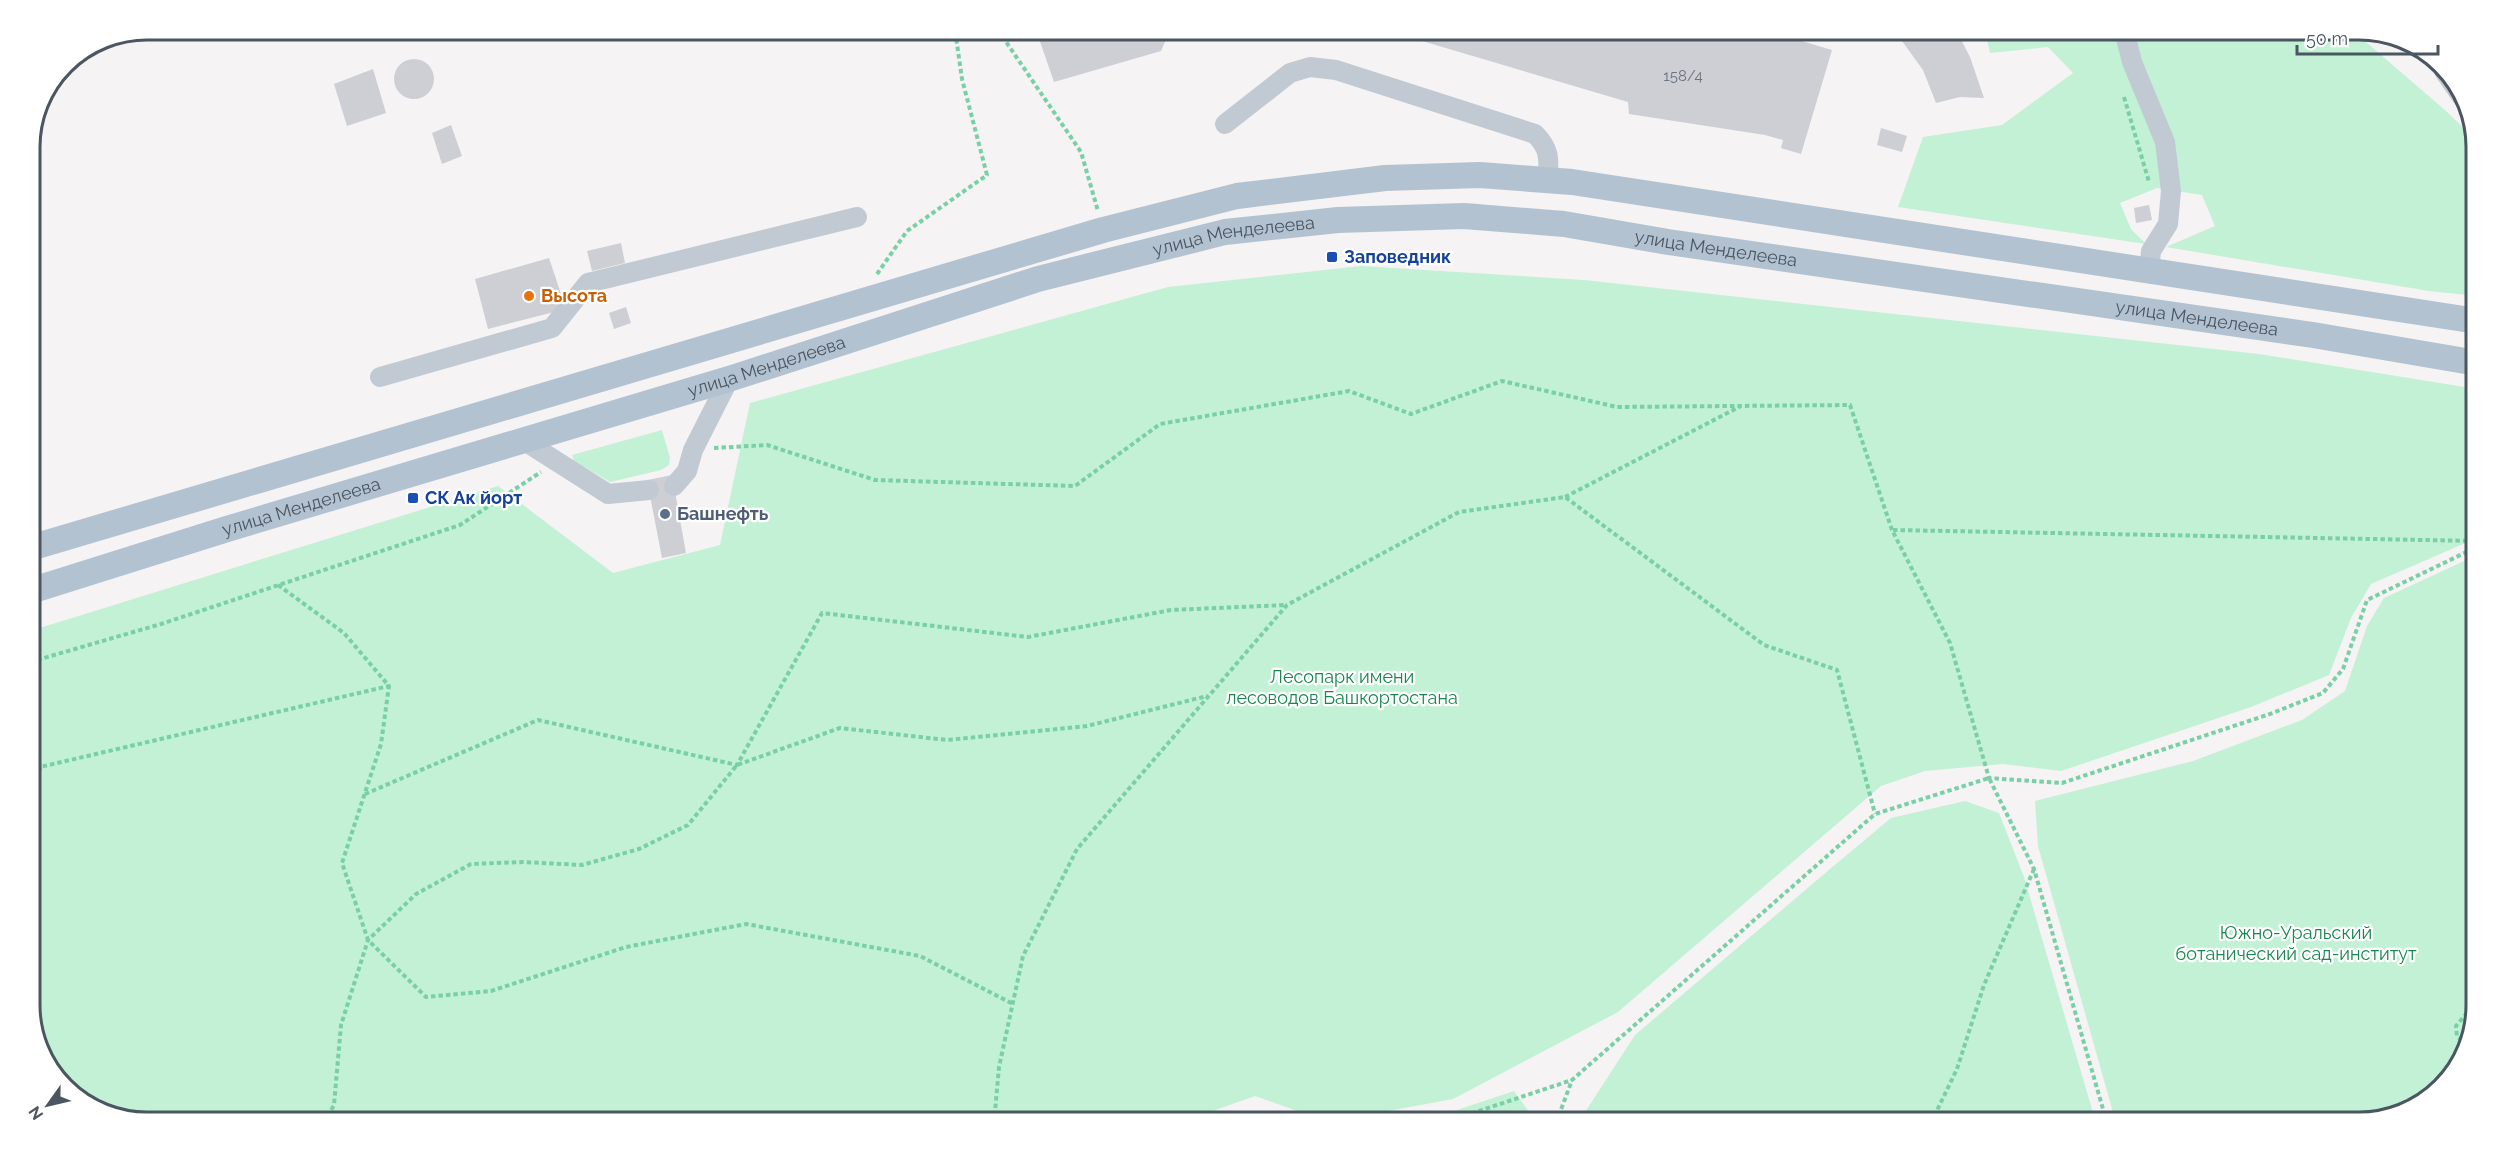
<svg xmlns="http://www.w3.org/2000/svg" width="2507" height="1153" font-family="Raleway,sans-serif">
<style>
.green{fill:#c3f1d5}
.building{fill:#cdcfd5}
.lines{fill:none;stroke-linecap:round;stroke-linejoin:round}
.path{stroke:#7ad0a6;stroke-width:4;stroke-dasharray:4.5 3;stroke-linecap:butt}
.minor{stroke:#c1cad2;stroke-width:20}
.major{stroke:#b3c2d1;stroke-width:26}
.transit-dot{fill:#1a4fb4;stroke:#fff;stroke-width:2}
.food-dot{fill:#e8710a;stroke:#fff;stroke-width:2}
.service-dot{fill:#5c6f8a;stroke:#fff;stroke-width:2}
.labels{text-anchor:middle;stroke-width:4.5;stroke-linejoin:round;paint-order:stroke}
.number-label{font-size:15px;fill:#6b747e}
.street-label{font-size:18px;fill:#4a5661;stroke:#fff}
.transit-label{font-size:18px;font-weight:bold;fill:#164399;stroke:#fff;text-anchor:start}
.food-label{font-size:18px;font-weight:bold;fill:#c56008;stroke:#fff;text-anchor:start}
.service-label{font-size:18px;font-weight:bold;fill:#4e5e75;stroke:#fff;text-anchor:start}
.park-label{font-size:18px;fill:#17864f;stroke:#fff}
.rim{fill:none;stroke:#4a5661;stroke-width:3}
</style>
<rect width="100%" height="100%" fill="#f5f3f3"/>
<path class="green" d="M1985,30H2352L2446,111L2477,141V296L2429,291L2166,247L2215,226L2202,195L2157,188L2120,203L2131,229L2146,244L1898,207L1923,137L2002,125L2073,73L2048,47L1990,53Z
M1361,266L1584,280L2259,354L2477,389V538L2371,584L2351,618L2329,675L2251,707L2061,771L2003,764L1925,771L1881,786L1618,1012L1453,1099L1328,1122L1255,1096L1207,1113L1206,1123H148L102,1114L50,1071L30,1013V631L498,486L613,573L720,545L750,403L1168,287Z
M662,430L670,458L669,465L661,470L610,482L574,461L572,455Z
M2477,555V1005L2468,1051L2425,1103L2360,1123H2116L2038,846L2035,801L2193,761L2302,720L2345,691L2367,626L2384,598Z
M1965,801L1999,813L2024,877L2096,1123H1578L1635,1035L1830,869L1891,818Z
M1514,1091L1537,1123H1433L1442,1115Z"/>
<path class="building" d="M1036,30H1170L1161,51L1054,82Z
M1385,30H1764L1832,50L1801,154L1781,148L1783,140L1765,135L1629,114L1628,102Z
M1894,30H1956L1970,57L1984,98L1960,97L1936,103L1923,70Z
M394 79a20 20 0 1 1 40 0a20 20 0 1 1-40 0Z
M373,69L386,113L347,126L334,84Z
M451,125L462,156L442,164L432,133Z
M1881,128L1907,136L1902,152L1877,145Z
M2149,205L2152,220L2136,223L2134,208Z
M621,243L625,263L592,271L587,251Z
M549,258L566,309L488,329L475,279Z
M626,307L631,323L614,329L609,313Z
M672,475L686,553L662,558L647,480Z"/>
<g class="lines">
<path class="path" d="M998,30L1081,152L1098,211
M2124,97L2149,182
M877,274L907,231L987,175L962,79L955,30
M714,448L767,445L875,480L1075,486L1160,424L1349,391L1411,414L1502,381L1617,407L1850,405L1892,530L1950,643L1989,778L2062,783L2270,714L2323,693L2343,669L2367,600L2477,547
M1565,497L1741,406
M1893,530L2477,541
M278,585L344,633L389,686L381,744L342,863L368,940L426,997L491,991L626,947L746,924L920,956L1013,1004
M30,662L161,624L460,525L541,472
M365,794L538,720L737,765L822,613L1028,637L1171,610L1286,605
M30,831L40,767L389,686
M2469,1043L2457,1037L2456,1026L2477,1001
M324,1123L334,1105L341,1025L368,940L416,894L471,864L523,862L582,865L639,849L688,825L737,765L840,728L947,740L1087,726L1207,696
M994,1123L999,1067L1023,956L1077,849L1287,605L1459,512L1565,497L1764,645L1837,670L1875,814
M1443,1123L1572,1080L1875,814L1989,778L2034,869L2107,1123
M1556,1123L1572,1080
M1931,1123L1957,1069L1984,985L2034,869"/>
<path class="minor" d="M2124,30L2132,62L2165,142L2171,191L2168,224L2151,251L2149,271
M2444,71L2462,97
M1225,124L1290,73L1310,67L1336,70L1535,134C1550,149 1549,159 1548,180
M380,377L552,328L588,283L857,217
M523,440L608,494L649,490
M674,486L687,471L693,450L729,379"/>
<g class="major">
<path d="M30,548L1103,230L1237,196L1385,178L1480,175L1572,182L2477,321"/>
<path id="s1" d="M30,591L227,529L729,379L1038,279L1225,232L1338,220L1464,216L1564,224L1668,242L2313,335L2477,363"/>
</g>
</g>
<g class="transit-dot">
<rect x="1326" y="251" width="12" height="12" rx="3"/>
<rect x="407" y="492" width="12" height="12" rx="3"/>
</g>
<circle class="food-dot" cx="529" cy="296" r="6"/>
<circle class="service-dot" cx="665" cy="514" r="6"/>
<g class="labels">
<g class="number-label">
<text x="1683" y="81">158/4</text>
</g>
<g class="street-label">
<text dy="6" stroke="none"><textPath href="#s1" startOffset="1256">улица Менделеева</textPath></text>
<text dy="6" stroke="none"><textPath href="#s1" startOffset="1742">улица Менделеева</textPath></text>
<text dy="6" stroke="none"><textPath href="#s1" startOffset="2228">улица Менделеева</textPath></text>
<text dy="6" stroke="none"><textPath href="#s1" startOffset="770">улица Менделеева</textPath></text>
<text dy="6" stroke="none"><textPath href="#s1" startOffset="284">улица Менделеева</textPath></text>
</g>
<g class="transit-label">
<text x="1344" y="263">Заповедник</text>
<text x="425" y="504">СК Ак йорт</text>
</g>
<g class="food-label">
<text x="541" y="302">Высота</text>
</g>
<g class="service-label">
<text x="677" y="520">Башнефть</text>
</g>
<g class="park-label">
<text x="1342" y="683">Лесопарк имени<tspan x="1342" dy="21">лесоводов Башкортостана</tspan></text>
<text x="2296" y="939">Южно-Уральский<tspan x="2296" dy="21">ботанический сад-институт</tspan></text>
</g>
</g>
<path d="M0 0H2507V1153H0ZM147 40H2359A107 107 0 0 1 2466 147V1005A107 107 0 0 1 2359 1112H147A107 107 0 0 1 40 1005V147A107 107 0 0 1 147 40Z" fill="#fff" fill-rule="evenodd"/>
<path class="rim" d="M147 40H2359A107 107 0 0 1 2466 147V1005A107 107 0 0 1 2359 1112H147A107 107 0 0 1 40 1005V147A107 107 0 0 1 147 40Z"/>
<g transform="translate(48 1105) rotate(236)" stroke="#ffffff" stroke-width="4.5" paint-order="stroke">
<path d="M0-4.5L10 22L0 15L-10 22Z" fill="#4a5661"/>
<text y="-9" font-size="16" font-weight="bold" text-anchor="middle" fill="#4a5661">N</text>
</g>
<path d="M2297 45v9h141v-9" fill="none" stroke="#4a5661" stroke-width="3"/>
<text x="2306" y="45" font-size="18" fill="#4a5661" stroke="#ffffff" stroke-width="4.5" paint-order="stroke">50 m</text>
</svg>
